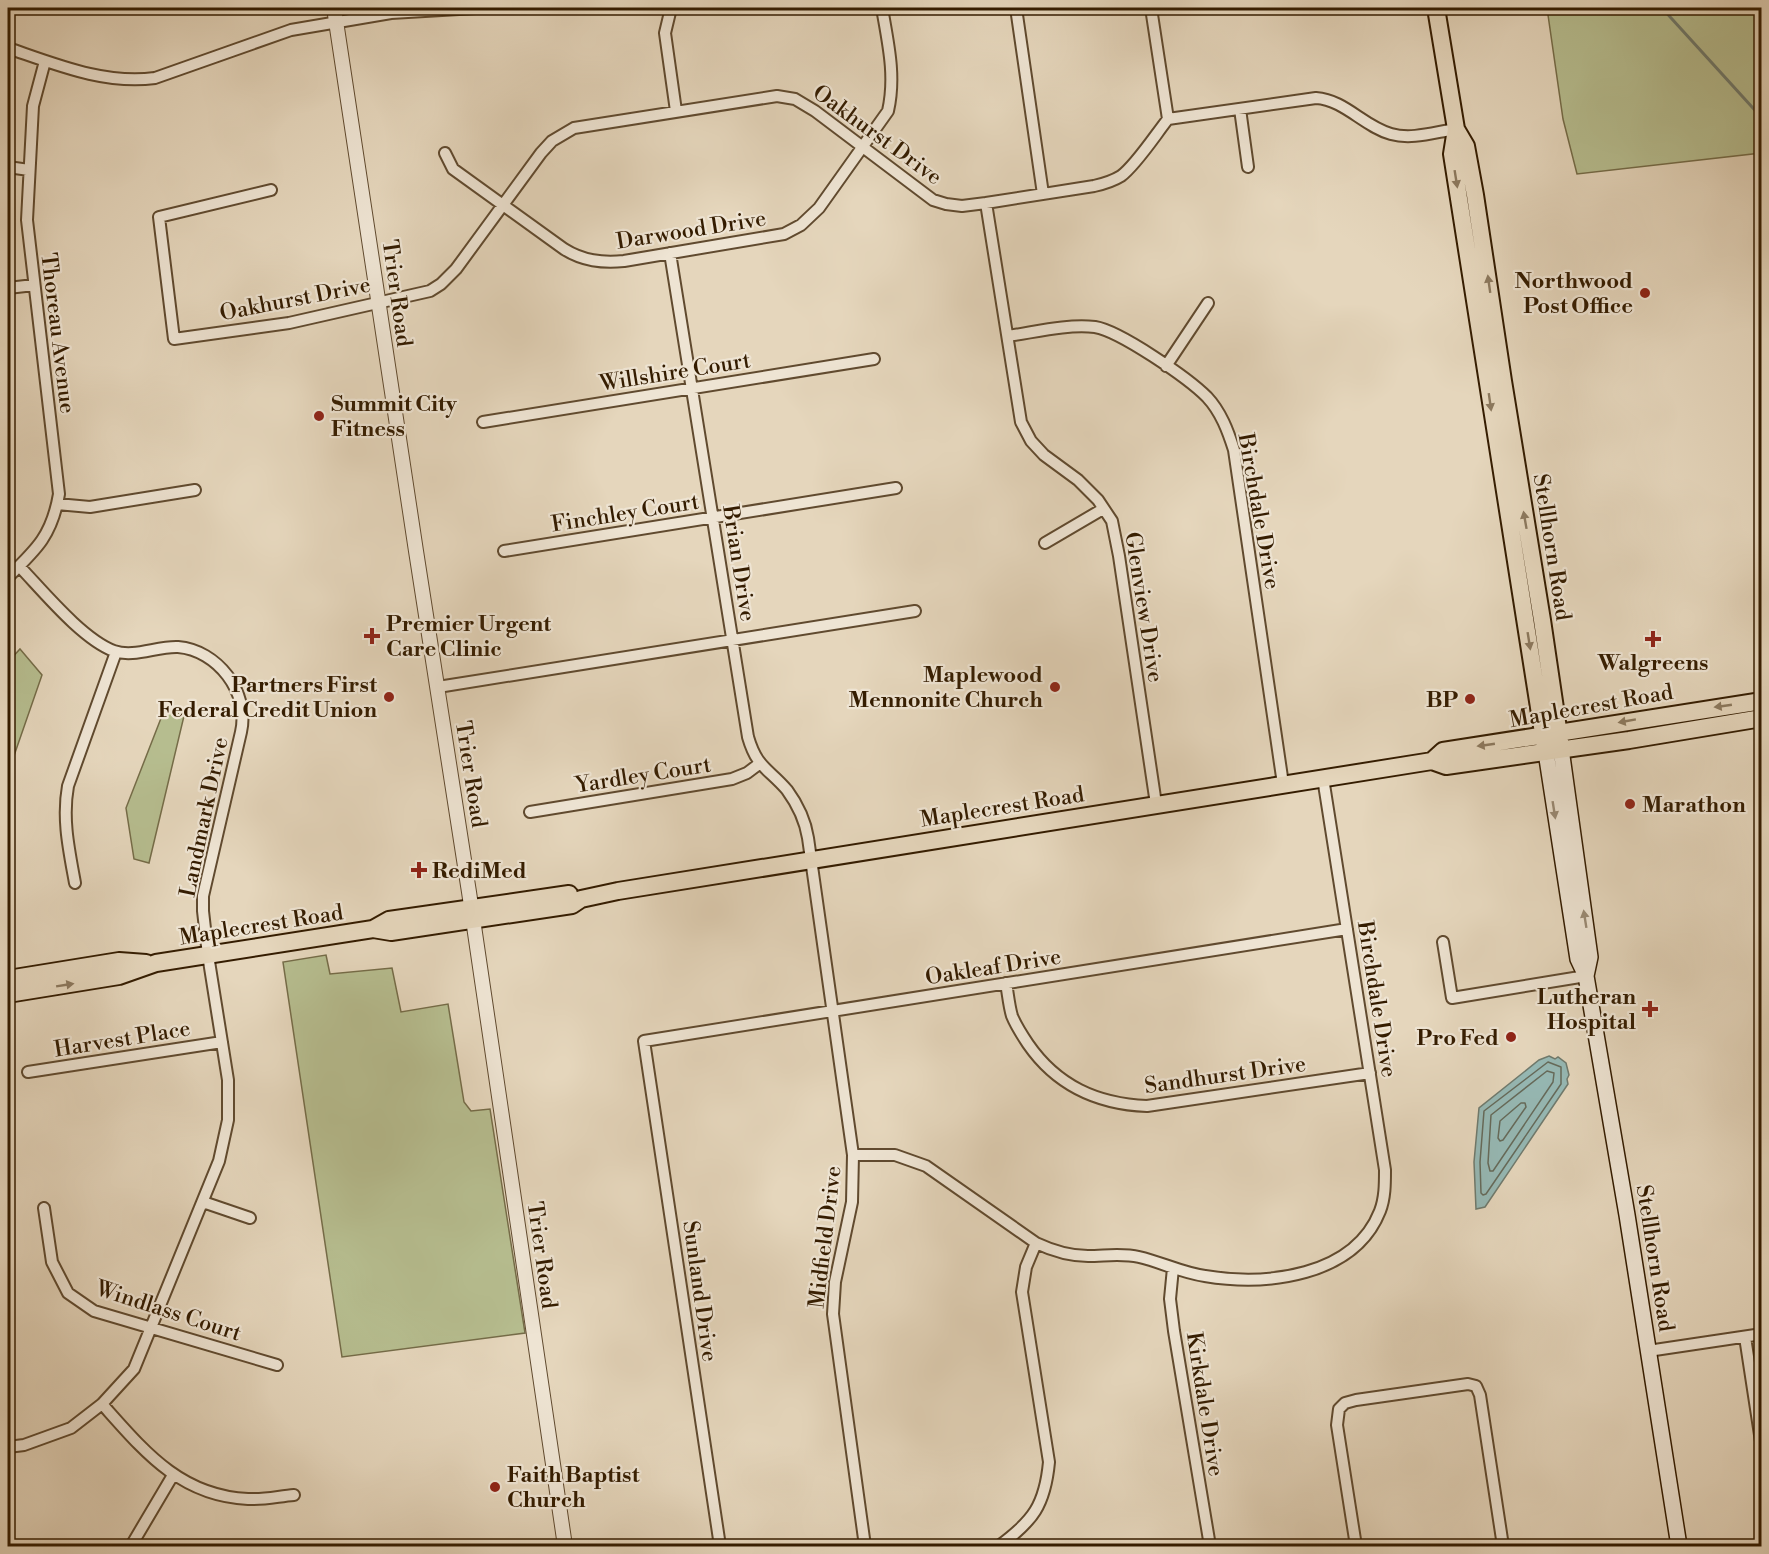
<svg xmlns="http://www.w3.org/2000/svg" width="1769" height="1554" font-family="'Libre Bodoni',serif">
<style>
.green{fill:#b6bd8f;stroke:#756c48;stroke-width:1.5}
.water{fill:#96b9b5;stroke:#6f7a6d;stroke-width:1.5}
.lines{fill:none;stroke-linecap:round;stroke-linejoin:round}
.shore{stroke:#656a5a;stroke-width:1.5}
.stream{stroke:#6f7a6d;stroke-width:3}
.minor-casing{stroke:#604a2f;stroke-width:14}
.tertiary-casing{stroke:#604a2f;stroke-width:16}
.secondary-casing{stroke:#341c00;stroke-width:18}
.primary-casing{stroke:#341c00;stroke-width:20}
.minor{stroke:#eee4d3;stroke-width:10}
.tertiary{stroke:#eee4d3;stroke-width:14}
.secondary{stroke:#eee4d3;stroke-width:15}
.primary{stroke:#e5d6bc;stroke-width:16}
.oneway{fill:#8c795e}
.oneway2{fill:#9a8a74}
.poi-dot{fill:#8f2418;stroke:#eee4d3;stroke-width:2}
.labels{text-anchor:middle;stroke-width:4.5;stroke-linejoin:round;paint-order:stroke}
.street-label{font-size:22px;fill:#341c00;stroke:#eee4d3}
.poi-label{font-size:22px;font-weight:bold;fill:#341c00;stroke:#eee4d3;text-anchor:end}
</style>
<rect width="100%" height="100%" fill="#e5d6bc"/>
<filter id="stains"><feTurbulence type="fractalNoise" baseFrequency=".00333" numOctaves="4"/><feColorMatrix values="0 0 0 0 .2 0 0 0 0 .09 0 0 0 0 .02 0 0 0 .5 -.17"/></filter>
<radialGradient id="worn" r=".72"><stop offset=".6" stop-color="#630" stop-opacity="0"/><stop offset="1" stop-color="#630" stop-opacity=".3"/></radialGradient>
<path class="green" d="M1547,8H1761V153L1577,174L1563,119Z
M20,649L42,675L8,773V662Z
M165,708L184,716L149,863L134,859L126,808Z
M326,955L330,974L392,968L401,1012L448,1004L464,1102L471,1111L490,1109L525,1333L342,1357L283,962Z"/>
<path class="water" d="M1549,1056L1555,1059L1558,1057L1566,1063L1569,1075L1567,1079L1568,1084L1485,1207L1476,1209L1474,1162L1479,1108L1539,1060Z"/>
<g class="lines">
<path class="shore" d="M1548,1062L1561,1067V1084L1486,1194L1483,1195L1481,1193L1480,1162L1484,1111Z
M1547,1071L1554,1073L1553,1082L1493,1171H1490L1488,1163L1491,1115Z
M1521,1103H1525L1526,1107L1503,1140L1500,1141L1498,1138L1500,1121Z"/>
<path class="stream" d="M1662,8L1762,118"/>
<g class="minor-casing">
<path id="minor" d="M671,8L665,33L676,111
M1016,8L1043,194
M1151,8L1168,119
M8,48C55,64 105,85 155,78L291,30L391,13L476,8
M1240,109L1248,167
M445,153L453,169L564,249C583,261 602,263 624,261L784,234L801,225L819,208L888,111C896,76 888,43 882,8
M8,167L29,170
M271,190L159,217L174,339L289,323L430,291L441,284L456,269L541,153L552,141L574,128L777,96L795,99L815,111L933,200L946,204L962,206L986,203L1094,186C1103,184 1113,181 1121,176C1136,165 1156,134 1168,119L1316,98C1345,100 1363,126 1391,134C1412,140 1435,132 1456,129
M986,203L1021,422L1031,441L1044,455L1078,480L1098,500L1112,521L1119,556L1156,804
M670,253L748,737C757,768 768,768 787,790C798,805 805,819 808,838L853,1155L852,1202L835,1282L833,1314L865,1546
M8,288L34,285
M1008,336C1036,332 1066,324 1095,327C1120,331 1188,378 1207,397C1221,412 1228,431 1234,450L1283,784
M1166,366L1208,303
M483,422L874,359
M57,504L90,507L195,490
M1045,543L1103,509
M504,551L896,488
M8,577C37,549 52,535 59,494L27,220L33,106L45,61
M438,687L915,611
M530,812L732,779L747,773L759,764
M75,883C69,850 62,819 68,786L116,652
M1443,942L1452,998L1586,976
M1006,983C1008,994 1009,1006 1012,1016C1016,1026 1022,1035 1028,1044C1057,1086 1097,1104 1147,1106L1370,1073
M28,1072L222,1042
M853,1155H895L926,1166L1036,1243C1053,1251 1069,1256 1088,1256C1105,1256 1122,1253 1139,1257C1161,1262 1182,1273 1205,1276C1266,1286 1354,1277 1380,1211C1385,1198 1385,1184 1385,1170L1323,778
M203,1202L250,1218
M44,1208L52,1262L68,1293L94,1311L277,1365
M1173,1268L1170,1299L1174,1331L1210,1546
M1745,1337L1762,1448
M1648,1351L1762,1334
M102,1404C144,1451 180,1496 248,1499C263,1500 280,1496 294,1495
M8,1447L24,1445L71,1428L102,1404L134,1369L219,1161L228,1120V1080L208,955L203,911V896L241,732C250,692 217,650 178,647C157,646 134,658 114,651C82,639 43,591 19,566
M131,1546L173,1475
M720,1546L644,1041L1347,929
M999,1546C1033,1521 1045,1505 1049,1462L1022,1292L1026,1267L1036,1243
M1356,1546L1337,1425L1339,1409L1345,1403L1356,1400L1468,1384L1476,1386L1480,1395L1503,1546"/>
</g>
<g class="tertiary-casing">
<path id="tertiary" d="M334,8L416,551L469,892L565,1546"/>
</g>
<g class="secondary-casing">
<path id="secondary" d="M1561,749L1590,957L1586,976
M1546,752L1578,959L1586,976L1627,1215L1679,1546"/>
</g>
<g class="primary-casing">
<path id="primary" d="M1436,8L1456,129L1452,154L1546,752
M1456,129L1466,146L1475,195L1503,381L1542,620L1561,749
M1432,761L1443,751L1762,701
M373,929L391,932L572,905L581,899L618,891L1432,761L1446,766L1481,761L1629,740L1762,718
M8,979L119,961L146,963
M8,994L119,976L156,963L373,929L389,920L569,894"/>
</g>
<use href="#minor" class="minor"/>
<use href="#tertiary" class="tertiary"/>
<use href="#secondary" class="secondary"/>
<use href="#primary" class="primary"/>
</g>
<defs><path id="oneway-solid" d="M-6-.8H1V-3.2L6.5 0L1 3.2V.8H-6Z" transform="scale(1.5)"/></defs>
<g class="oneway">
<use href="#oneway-solid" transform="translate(1456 179) rotate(81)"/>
<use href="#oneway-solid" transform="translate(1489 284) rotate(-98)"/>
<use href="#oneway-solid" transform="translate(1490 402) rotate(82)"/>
<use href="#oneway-solid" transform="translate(1525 520) rotate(-100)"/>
<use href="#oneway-solid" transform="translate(1529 641) rotate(81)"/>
<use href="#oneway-solid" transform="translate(1723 706) rotate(172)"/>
<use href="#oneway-solid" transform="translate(1627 721) rotate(170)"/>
<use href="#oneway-solid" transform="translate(1486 745) rotate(172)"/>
<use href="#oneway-solid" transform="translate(65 985) rotate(-9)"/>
</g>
<g class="oneway2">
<use href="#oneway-solid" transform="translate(1554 810) rotate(81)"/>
<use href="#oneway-solid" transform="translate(1585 919) rotate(-99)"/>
</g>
<g class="poi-dot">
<circle cx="1645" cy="293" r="6"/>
<circle cx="319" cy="416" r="6"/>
<path d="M369 627h6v6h6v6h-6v6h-6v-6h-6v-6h6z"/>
<path d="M1650 630h6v6h6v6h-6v6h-6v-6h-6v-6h6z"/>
<circle cx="1055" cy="687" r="6"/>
<circle cx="389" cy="697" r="6"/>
<circle cx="1470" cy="699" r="6"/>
<circle cx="1630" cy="804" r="6"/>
<path d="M416 861h6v6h6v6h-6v6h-6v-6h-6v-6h6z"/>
<path d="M1647 1000h6v6h6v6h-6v6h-6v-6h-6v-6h6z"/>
<circle cx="1511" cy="1037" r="6"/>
<circle cx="495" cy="1487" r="6"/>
</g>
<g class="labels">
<g class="street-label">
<text transform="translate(878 134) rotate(36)" y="8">Oakhurst Drive</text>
<text transform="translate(691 229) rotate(-9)" y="8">Darwood Drive</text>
<text transform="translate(398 293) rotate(82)" y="8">Trier Road</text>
<text transform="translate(295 298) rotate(-11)" y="8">Oakhurst Drive</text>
<text transform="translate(59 333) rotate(83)" y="8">Thoreau Avenue</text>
<text transform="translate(675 371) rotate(-9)" y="8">Willshire Court</text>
<text transform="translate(1260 511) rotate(80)" y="8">Birchdale Drive</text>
<text transform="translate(625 512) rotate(-9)" y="8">Finchley Court</text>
<text transform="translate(1553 547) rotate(81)" y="8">Stellhorn Road</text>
<text transform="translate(740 563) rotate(81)" y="8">Brian Drive</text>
<text transform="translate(1145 607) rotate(81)" y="8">Glenview Drive</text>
<text transform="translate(1591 705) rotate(-10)" y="8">Maplecrest Road</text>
<text transform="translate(472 774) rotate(81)" y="8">Trier Road</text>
<text transform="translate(643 774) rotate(-9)" y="8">Yardley Court</text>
<text transform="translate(1002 806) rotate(-9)" y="8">Maplecrest Road</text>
<text transform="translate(203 817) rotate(-78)" y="8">Landmark Drive</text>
<text transform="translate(261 924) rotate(-9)" y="8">Maplecrest Road</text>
<text transform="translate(993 966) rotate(-9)" y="8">Oakleaf Drive</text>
<text transform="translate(1378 999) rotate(81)" y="8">Birchdale Drive</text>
<text transform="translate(122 1038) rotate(-9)" y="8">Harvest Place</text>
<text transform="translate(1225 1074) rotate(-8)" y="8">Sandhurst Drive</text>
<text transform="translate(824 1237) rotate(-83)" y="8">Midfield Drive</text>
<text transform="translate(543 1255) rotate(82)" y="8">Trier Road</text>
<text transform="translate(1656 1258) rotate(81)" y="8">Stellhorn Road</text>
<text transform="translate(701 1291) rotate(82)" y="8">Sunland Drive</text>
<text transform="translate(169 1310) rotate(18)" y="8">Windlass Court</text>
<text transform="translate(1206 1404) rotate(81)" y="8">Kirkdale Drive</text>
</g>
<g class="poi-label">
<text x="1633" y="288">Northwood<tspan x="1633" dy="25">Post Office</tspan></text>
<text x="331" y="411" text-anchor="start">Summit City<tspan x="331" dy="25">Fitness</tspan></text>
<text x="386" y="631" text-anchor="start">Premier Urgent<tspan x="386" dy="25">Care Clinic</tspan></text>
<text x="1653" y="670" text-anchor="middle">Walgreens</text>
<text x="1043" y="682">Maplewood<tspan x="1043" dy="25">Mennonite Church</tspan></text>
<text x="377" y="692">Partners First<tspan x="377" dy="25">Federal Credit Union</tspan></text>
<text x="1458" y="707">BP</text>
<text x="1642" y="812" text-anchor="start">Marathon</text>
<text x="432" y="878" text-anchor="start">RediMed</text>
<text x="1636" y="1004">Lutheran<tspan x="1636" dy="25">Hospital</tspan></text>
<text x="1499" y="1045">Pro Fed</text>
<text x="507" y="1482" text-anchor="start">Faith Baptist<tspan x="507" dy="25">Church</tspan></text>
</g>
</g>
<rect width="1769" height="1554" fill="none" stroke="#e5d6bc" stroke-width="30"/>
<rect x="9" y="9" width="1751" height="1536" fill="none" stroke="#341c00" stroke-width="3"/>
<rect x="15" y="15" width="1739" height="1524" fill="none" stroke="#341c00" stroke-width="1.5"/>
<rect width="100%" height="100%" filter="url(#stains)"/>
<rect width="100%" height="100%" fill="url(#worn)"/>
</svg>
